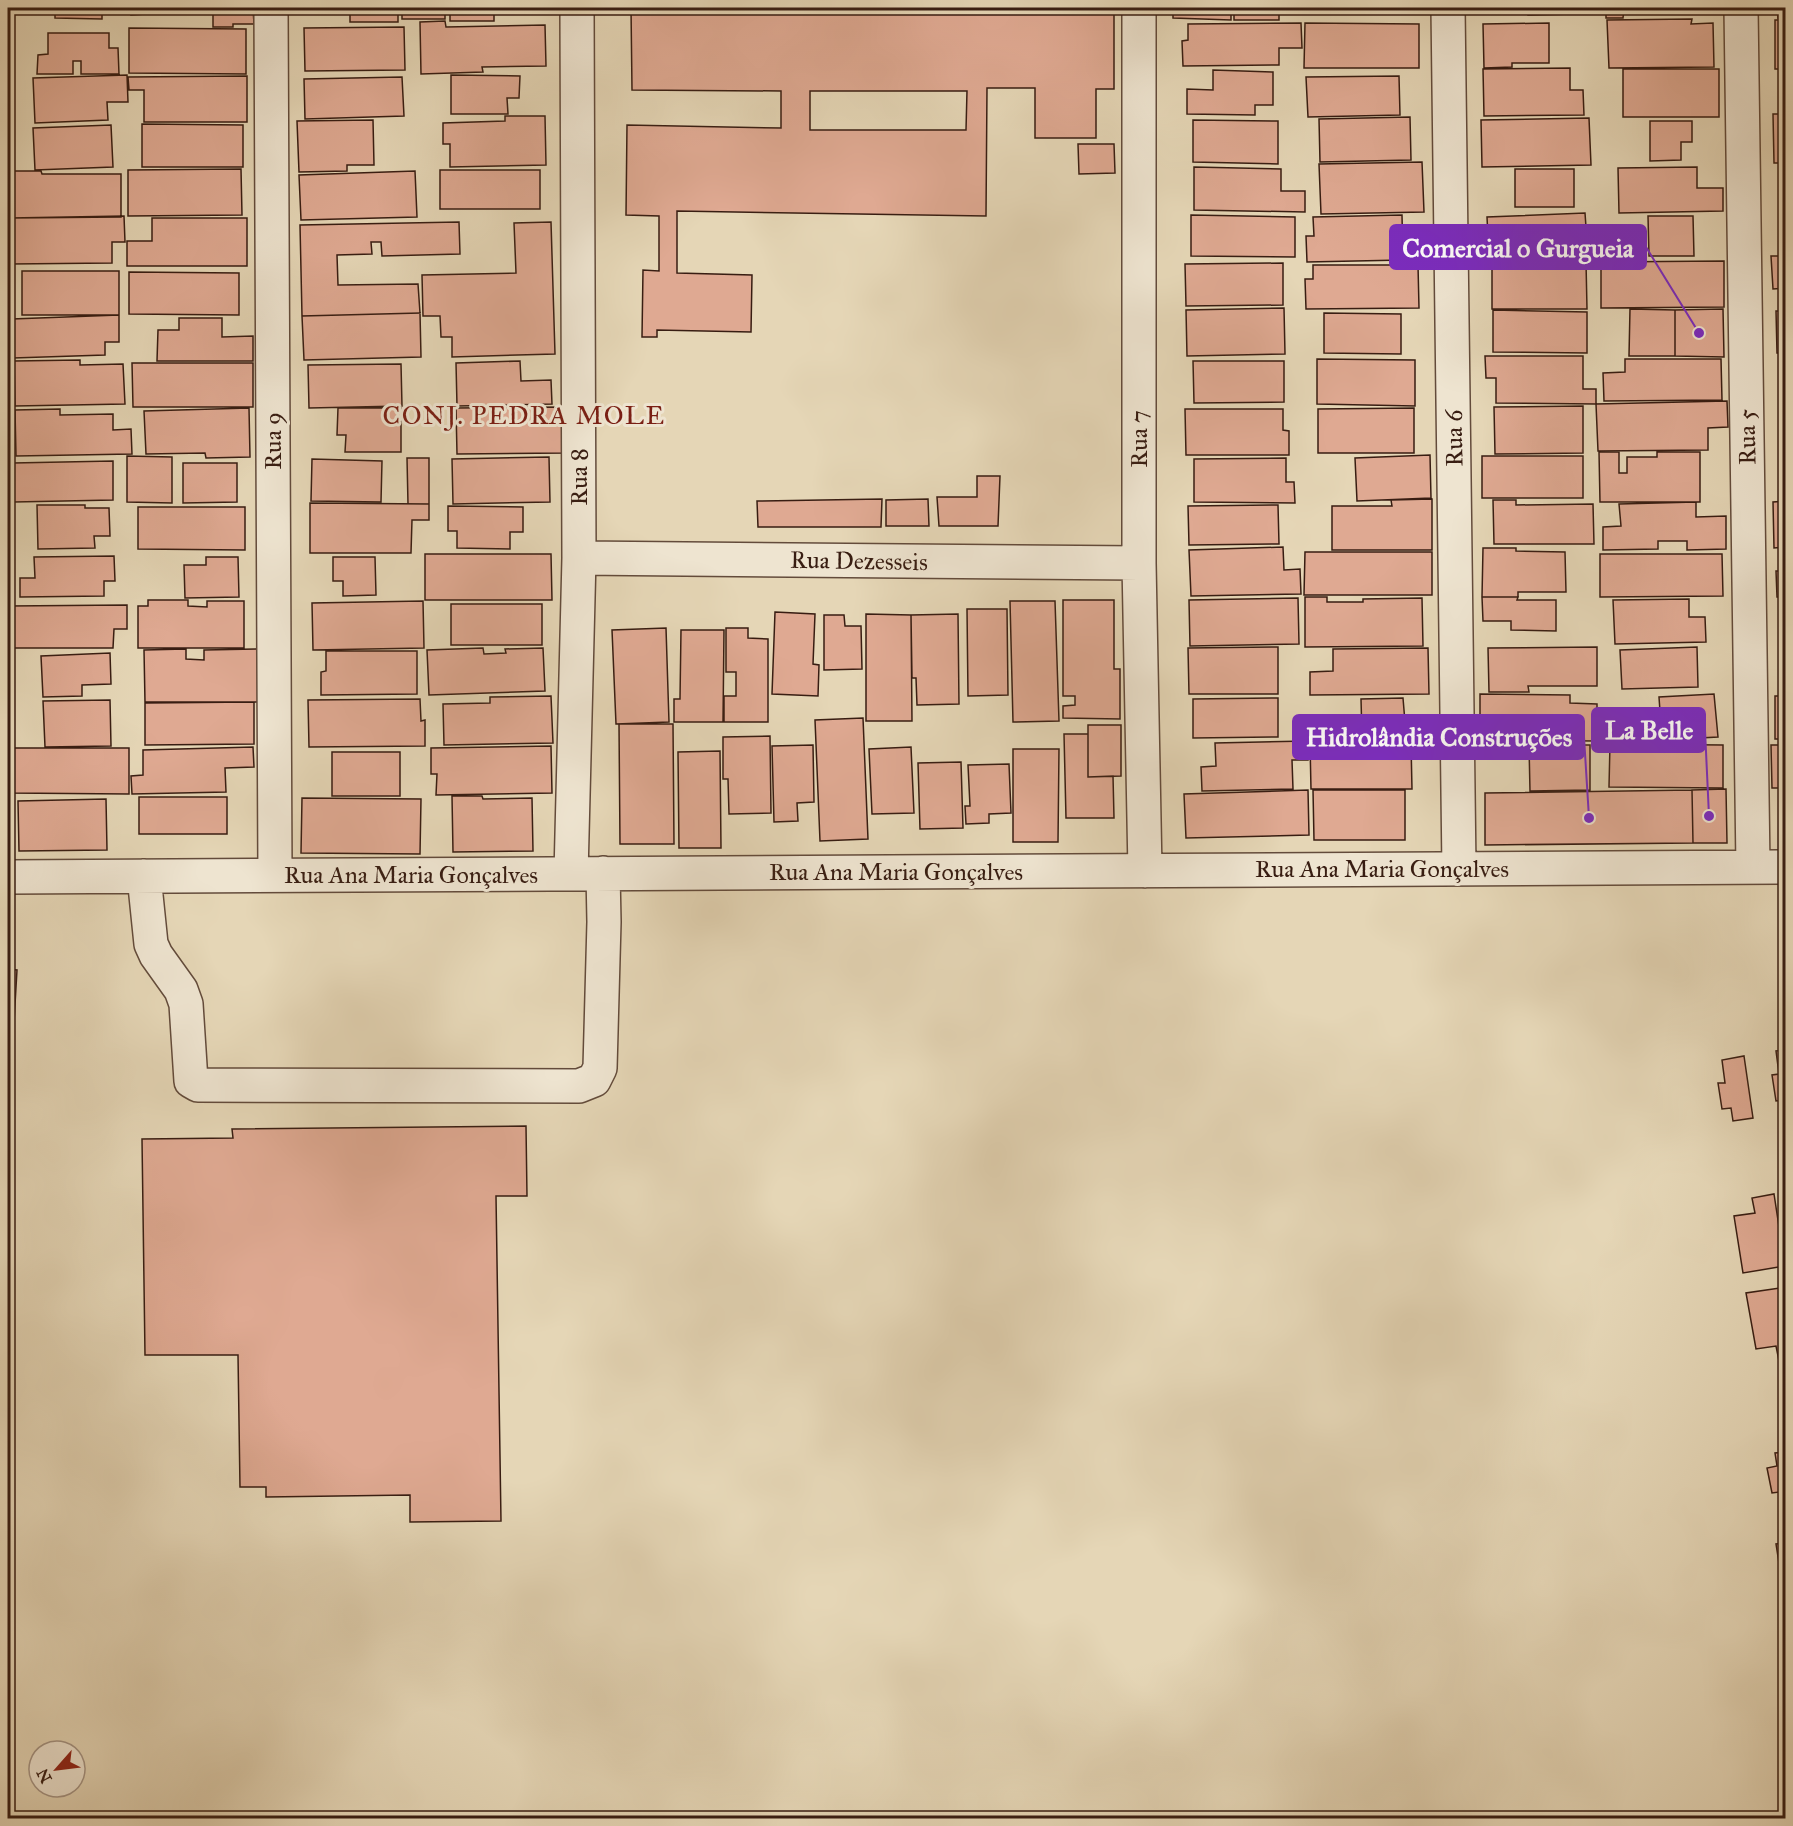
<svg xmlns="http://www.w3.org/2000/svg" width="1793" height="1826" font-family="'IM FELL Great Primer',serif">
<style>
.building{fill:#dfa992;stroke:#381d12;stroke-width:1.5;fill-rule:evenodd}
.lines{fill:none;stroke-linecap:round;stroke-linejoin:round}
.minor-casing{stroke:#634b3b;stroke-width:36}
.minor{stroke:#eee4d0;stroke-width:33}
.labels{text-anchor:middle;stroke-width:6;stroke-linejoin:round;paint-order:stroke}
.street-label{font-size:24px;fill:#381d12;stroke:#eee4d0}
.neighbourhood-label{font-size:26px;letter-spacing:1.5px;fill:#7a1f14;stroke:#eee4d0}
.leader{fill:none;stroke:#7b2cbf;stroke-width:2}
.callout-dot{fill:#7b2cbf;stroke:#eee4d0;stroke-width:2}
.callout{fill:#7b2cbf;stroke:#7b2cbf;stroke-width:2}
.callout-label{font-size:26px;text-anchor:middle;font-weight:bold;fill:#fff}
</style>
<rect width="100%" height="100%" fill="#e5d6b6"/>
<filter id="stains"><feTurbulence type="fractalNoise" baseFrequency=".00333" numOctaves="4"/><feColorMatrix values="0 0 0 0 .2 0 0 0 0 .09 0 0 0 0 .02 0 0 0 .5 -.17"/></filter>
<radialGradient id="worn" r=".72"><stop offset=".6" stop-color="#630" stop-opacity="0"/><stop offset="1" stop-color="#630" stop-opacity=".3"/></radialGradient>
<path class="building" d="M55,8H102V19L55,18Z
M131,8H146V14L131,15Z
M152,8H198V13L152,14Z
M213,8H253L254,24H233V27H213Z
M305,8H343L344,11L305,12Z
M350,8H398V22H350Z
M402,8H445V19H402Z
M450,8H494V21H450Z
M631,8H835L1114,11V89H1096V138H1035V88H987L986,216L677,211V273L752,275L751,332L657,330V337H642L643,270L659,271V216L626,215L627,125L781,128V91L632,90ZM810,91H967L966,130H810Z
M1173,8H1231V20L1173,18Z
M1234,8H1279V20H1234Z
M1528,8H1575L1576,14L1528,15Z
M1606,8H1624L1623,18H1606Z
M1671,8H1715V9H1671Z
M1778,8H1786V18H1778Z
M1692,19L1691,24L1713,23L1714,67L1609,68L1607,20Z
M1775,20H1786V69H1775Z
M445,21L446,27L545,25L546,66L482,67L483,72L421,74L420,22Z
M1301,23L1302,48H1279V65L1183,66L1182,41L1188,40V24Z
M1305,23L1419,24V68H1304Z
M1549,23V63H1512V67L1484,68L1483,24Z
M404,27L405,70L305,71L304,28Z
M129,28L246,29V74L129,73Z
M48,33H109V48H118L119,74H81V61H73V74H37L38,55L48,54Z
M1570,68V90H1583L1584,115L1484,116L1483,69Z
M1623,69H1719V117H1623Z
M1213,70L1273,72V105H1255V115L1187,114V89L1213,90Z
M127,75L128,102H107L108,120L35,123L33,78Z
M451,75L520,76L519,98H507L508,114H451Z
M247,76V122H144V90H129L128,77Z
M1399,76L1400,115L1308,117L1306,77Z
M402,77L404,116L305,119L304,79Z
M1773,114H1786V163H1774Z
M505,116H545L546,165L450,167V144H443V123L505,121Z
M1410,117L1411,160L1320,162L1319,119Z
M1589,118L1591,165L1482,167L1481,120Z
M373,120L374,165H347V171L299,172L297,121Z
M1193,120L1278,121V164L1193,162Z
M1650,121H1692V142H1681V160L1650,161Z
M142,124L243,125V167H142Z
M111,125L113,167L35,170L33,128Z
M1078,144H1114L1115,173L1079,174Z
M1422,162L1424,212L1321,214L1319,164Z
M1194,167L1281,169V191H1305V212L1194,210Z
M1697,167V188H1723V211L1619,213L1618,168Z
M241,169L242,215L128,216V170Z
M1515,169H1574V207H1515Z
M1781,169H1786V209H1782Z
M440,170H540V209H440Z
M10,171H41L42,174H121V217L11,218Z
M415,171L417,217L301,220L299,175Z
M1585,213L1587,241H1580L1581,258L1549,259L1548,254L1489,257L1487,217Z
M1191,215L1295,217V257L1191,256Z
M1402,215L1403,260L1307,262L1306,236H1314L1313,217Z
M124,216L125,242H112V263L10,264V218Z
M1648,216H1693L1694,256H1649Z
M1780,216H1786V254H1781Z
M152,218H247V266H127V241H152Z
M459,222L460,254L382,256L381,242H371L372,254L337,255L338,285L418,284L420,313L302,316L300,225Z
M551,222L555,354L452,357V337H441L440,316H423L422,275L516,273L514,223Z
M1771,256H1786V288L1773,289Z
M1724,261V307L1601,308V262Z
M1492,262H1586L1587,309H1492Z
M1283,263V305L1186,306L1185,264Z
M1313,265H1418L1419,308L1306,309L1305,279H1313Z
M22,271H119V315H22Z
M129,272L239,273V315L129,314Z
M1284,308L1285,354L1187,356L1186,310Z
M1630,309L1675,310V356H1629Z
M1723,309L1724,357L1675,356V310Z
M1493,310L1587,312V353L1493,352Z
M1776,311H1786V353H1777Z
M420,313L421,357L304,360L302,316Z
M1324,313L1401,314V354L1324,353Z
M119,315V342H105V355L13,358L12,319Z
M179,318H222V337L253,336V361H157L158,330H179Z
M1485,356H1583V389H1596V404L1496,403V378H1486Z
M1780,357H1786V373H1781Z
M1317,359L1415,360V406L1317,404Z
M1625,359H1721L1722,400L1604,401L1603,373L1625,372Z
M80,360V365L123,364L125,404L15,406L14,361Z
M520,361L521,381L551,380L552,404L457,406L456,363Z
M1193,361H1284V402L1194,403Z
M132,363H253V407H133Z
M401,364L402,406L309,408L308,365Z
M1727,401L1728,427L1708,428V450L1598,451L1596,404Z
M1583,406V453L1495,454L1494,407Z
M563,407L565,453L457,454L456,408Z
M249,408L250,457L206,458L205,453L146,454L144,411Z
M338,408H401V452H345L346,435H337Z
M1414,408V453H1318V409Z
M60,409V415L113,414V430L131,429L132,454L16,456L15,410Z
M1185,409H1283V430L1289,431V455H1186Z
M1599,452H1619V473H1627V457H1657V452H1700V502H1600Z
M1430,455L1431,498L1357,501L1355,458Z
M127,456L172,457V503L127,502Z
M1482,456H1583V498H1482Z
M549,457L550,502L453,504L452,459Z
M407,458H429V504H408Z
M1286,458V482H1294L1295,503L1194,502V459Z
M312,459L382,461L381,502L311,501Z
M113,461V500L14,502L13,463Z
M183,463H237V502L183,503Z
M977,476H1000L998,526H939L937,497H977Z
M882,499L881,527H758L757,501Z
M928,499L929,526H886V500Z
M1432,499V550H1332V506H1392L1391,500Z
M1493,500H1516V505L1593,504L1594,544H1494Z
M1786,501V547L1774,548L1773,502Z
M1696,502V517L1726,516V549L1687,550V541H1658V549L1603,550V527L1621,526L1619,504Z
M310,503L429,504V520H412L411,553H310Z
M37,505H85V508H109L110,536H94L95,548L38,549Z
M1278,505L1279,544L1189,545L1188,506Z
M448,506L523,507V532H510V549L457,548V531H448Z
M138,507H245V550L138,549Z
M1283,547L1284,570L1300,569L1301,594L1191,596L1189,550Z
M1483,548H1516V551L1565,552L1566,592H1518V597H1482Z
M1305,552H1432V595H1304Z
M1783,552H1786V597H1777L1776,571H1784Z
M425,554H551L552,600H425Z
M1600,554H1722L1723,596L1600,597Z
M114,556L115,581H104V596L20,597V578H35L34,557Z
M206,557H238L239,597L185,598L184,565H206Z
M333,557H375L376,595L343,596V581H333Z
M1305,597H1327V602H1363V599L1422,598L1423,646L1305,647Z
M1482,597H1518L1517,600H1556V631L1511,630V621H1483Z
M1298,598L1299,644L1190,646L1189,600Z
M1689,599V617H1705L1706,642L1615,644L1613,600Z
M148,600H188V606L207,607V601H244V648H138V606H148Z
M1063,600H1114V669H1120V719L1063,718V706L1075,705V696H1063Z
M423,601L424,648L313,650L312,603Z
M1010,601H1055L1059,721L1013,722Z
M451,604H542V645H451Z
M127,605V629H114L113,648H8V606Z
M967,609H1007L1008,695L968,696Z
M775,612L815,614L813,664L819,665L818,696L772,694Z
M866,614L911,615L912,721H866Z
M958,614L959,704L917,705L916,678H912L911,615Z
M824,615H844L845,626H861L862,669L824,670Z
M666,628L669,722L616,724L612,630Z
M726,628H748V638L768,639V722H724V696H736V672H726Z
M681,630H724L723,722H674V699H680Z
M1278,647V694H1189L1188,648Z
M1597,647V686H1528L1529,692H1489L1488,648Z
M1697,647L1698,687L1622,689L1620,650Z
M483,648L484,654L506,653L505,649L543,648L545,691L429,695L427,650Z
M1428,648L1429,694L1310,695V672L1333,671V649Z
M186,649V659L204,660V650L258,649L259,702H145L144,650Z
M326,651H417V694L321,695V672L326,671Z
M110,653L111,684L82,685V696L43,697L41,656Z
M1480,694L1570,695V703L1597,704V741L1480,740Z
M1714,694L1718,737L1662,740L1659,697Z
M551,696L553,743L444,745L443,704L490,703V697Z
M1775,696H1786V739H1775Z
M1278,698V737L1193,738V699Z
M1403,698L1405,722H1392V735L1362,736L1361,699Z
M420,699L421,721L425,720V746L309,747L308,700Z
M110,700L111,746L45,747L43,701Z
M254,702V744L145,745V703Z
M863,718L868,839L820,841L815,720Z
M619,724H673L674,844H620Z
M1088,725H1121V776L1088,777Z
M1064,734H1088V777L1113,776L1114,818H1066Z
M770,736L771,813L729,814L728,779H723V737Z
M1307,741L1308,760H1292L1293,789L1202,791L1201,767L1216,766L1215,743Z
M1310,743H1411L1412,789H1311Z
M1610,744L1723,745V788L1609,787Z
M813,745L814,802L797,803L798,821L774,822L772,746Z
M1529,745H1590V790L1530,791Z
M1771,745H1786V788H1772Z
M551,746L552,793L436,795L437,774H431V748Z
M253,747L254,767L225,768L226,792L132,794L131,776L143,775V750Z
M911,747L914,813L872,814L869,749Z
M8,748H129V794L8,793Z
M1013,749H1059L1058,842H1013Z
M720,751L721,848H679L678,752Z
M332,752H400V796H332Z
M961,762L963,828L920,829L918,763Z
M1009,764L1011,813L989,814V823L966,824L965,806H970L968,765Z
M1726,789L1727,843H1693L1692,790Z
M1308,790L1309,835L1186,838L1184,794Z
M1313,790H1405V840H1314Z
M1692,790L1693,843L1485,845V793Z
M452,796H482L483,799L532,798L533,851L453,852Z
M139,797H227V834H139Z
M302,798L421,799L420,854L301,853Z
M106,799L107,850L19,851L18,801Z
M8,969L17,970L9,1108H8Z
M1786,1050V1101L1785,1100L1776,1101L1772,1075L1779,1074L1776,1051Z
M1744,1056L1753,1118L1733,1121L1731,1108L1722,1109L1718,1083H1725L1722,1060Z
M526,1126L527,1196H496L501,1521L410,1522V1495L266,1497V1487H240L238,1355H145L142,1139L233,1138L232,1129Z
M1774,1194L1785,1266L1743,1273L1734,1216L1755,1213L1752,1198Z
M1786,1287V1360L1779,1361L1776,1346L1756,1349L1746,1293Z
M1786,1452V1515H1783L1779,1492L1772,1493L1767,1468L1777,1466L1775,1453Z
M1786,1543V1601H1785L1776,1544Z"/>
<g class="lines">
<g class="minor-casing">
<path id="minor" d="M271,8L275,875
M1139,8V563L1145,871
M1448,8L1459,869
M1741,8L1753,867
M579,558L1139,563
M571,874L579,558L577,8
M144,876L151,944L156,955L181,990L186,1004L191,1081L198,1085L579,1086L594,1080L600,1068L604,922L603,873
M8,877L1786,867"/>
</g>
<use href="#minor" class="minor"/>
</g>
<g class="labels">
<g class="street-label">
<text transform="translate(1747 437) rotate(-91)" y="8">Rua 5</text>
<text transform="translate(1454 438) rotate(-91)" y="8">Rua 6</text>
<text transform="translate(1139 439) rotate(-90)" y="8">Rua 7</text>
<text transform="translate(273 441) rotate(-90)" y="8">Rua 9</text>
<text transform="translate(579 477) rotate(-90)" y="8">Rua 8</text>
<text transform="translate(859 561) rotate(1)" y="8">Rua Dezesseis</text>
<text x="1382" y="877">Rua Ana Maria Gonçalves</text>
<text x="896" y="880">Rua Ana Maria Gonçalves</text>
<text x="411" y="883">Rua Ana Maria Gonçalves</text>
</g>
<g class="neighbourhood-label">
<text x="524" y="424">CONJ. PEDRA MOLE</text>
</g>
</g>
<path class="leader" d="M1699 333L1646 247M1709 816L1705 730M1589 818L1584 737"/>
<g class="callout-dot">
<circle cx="1699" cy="333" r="6"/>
<circle cx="1709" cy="816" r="6"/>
<circle cx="1589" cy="818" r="6"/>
</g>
<g class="callout">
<rect x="1390" y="225" width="256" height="44" rx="6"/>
<rect x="1592" y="708" width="113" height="44" rx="6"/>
<rect x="1293" y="715" width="291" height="44" rx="6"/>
</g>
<g class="callout-label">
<text x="1518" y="257">Comercial o Gurgueia</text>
<text x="1649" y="739">La Belle</text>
<text x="1439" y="746">Hidrolândia Construções</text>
</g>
<rect width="1793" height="1826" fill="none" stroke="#e5d6b6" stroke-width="30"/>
<rect x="9" y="9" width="1775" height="1808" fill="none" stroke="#381d12" stroke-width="3"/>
<rect x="15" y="15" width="1763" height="1796" fill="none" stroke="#381d12" stroke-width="1.5"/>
<g transform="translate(57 1769) rotate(242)"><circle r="28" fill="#eee4d0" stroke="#a59484" stroke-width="1.5"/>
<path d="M0-4.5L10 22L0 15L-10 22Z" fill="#8f2418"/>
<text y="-9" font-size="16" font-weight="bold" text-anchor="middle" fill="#381d12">N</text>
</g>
<rect width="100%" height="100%" filter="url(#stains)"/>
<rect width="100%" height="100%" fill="url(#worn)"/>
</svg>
